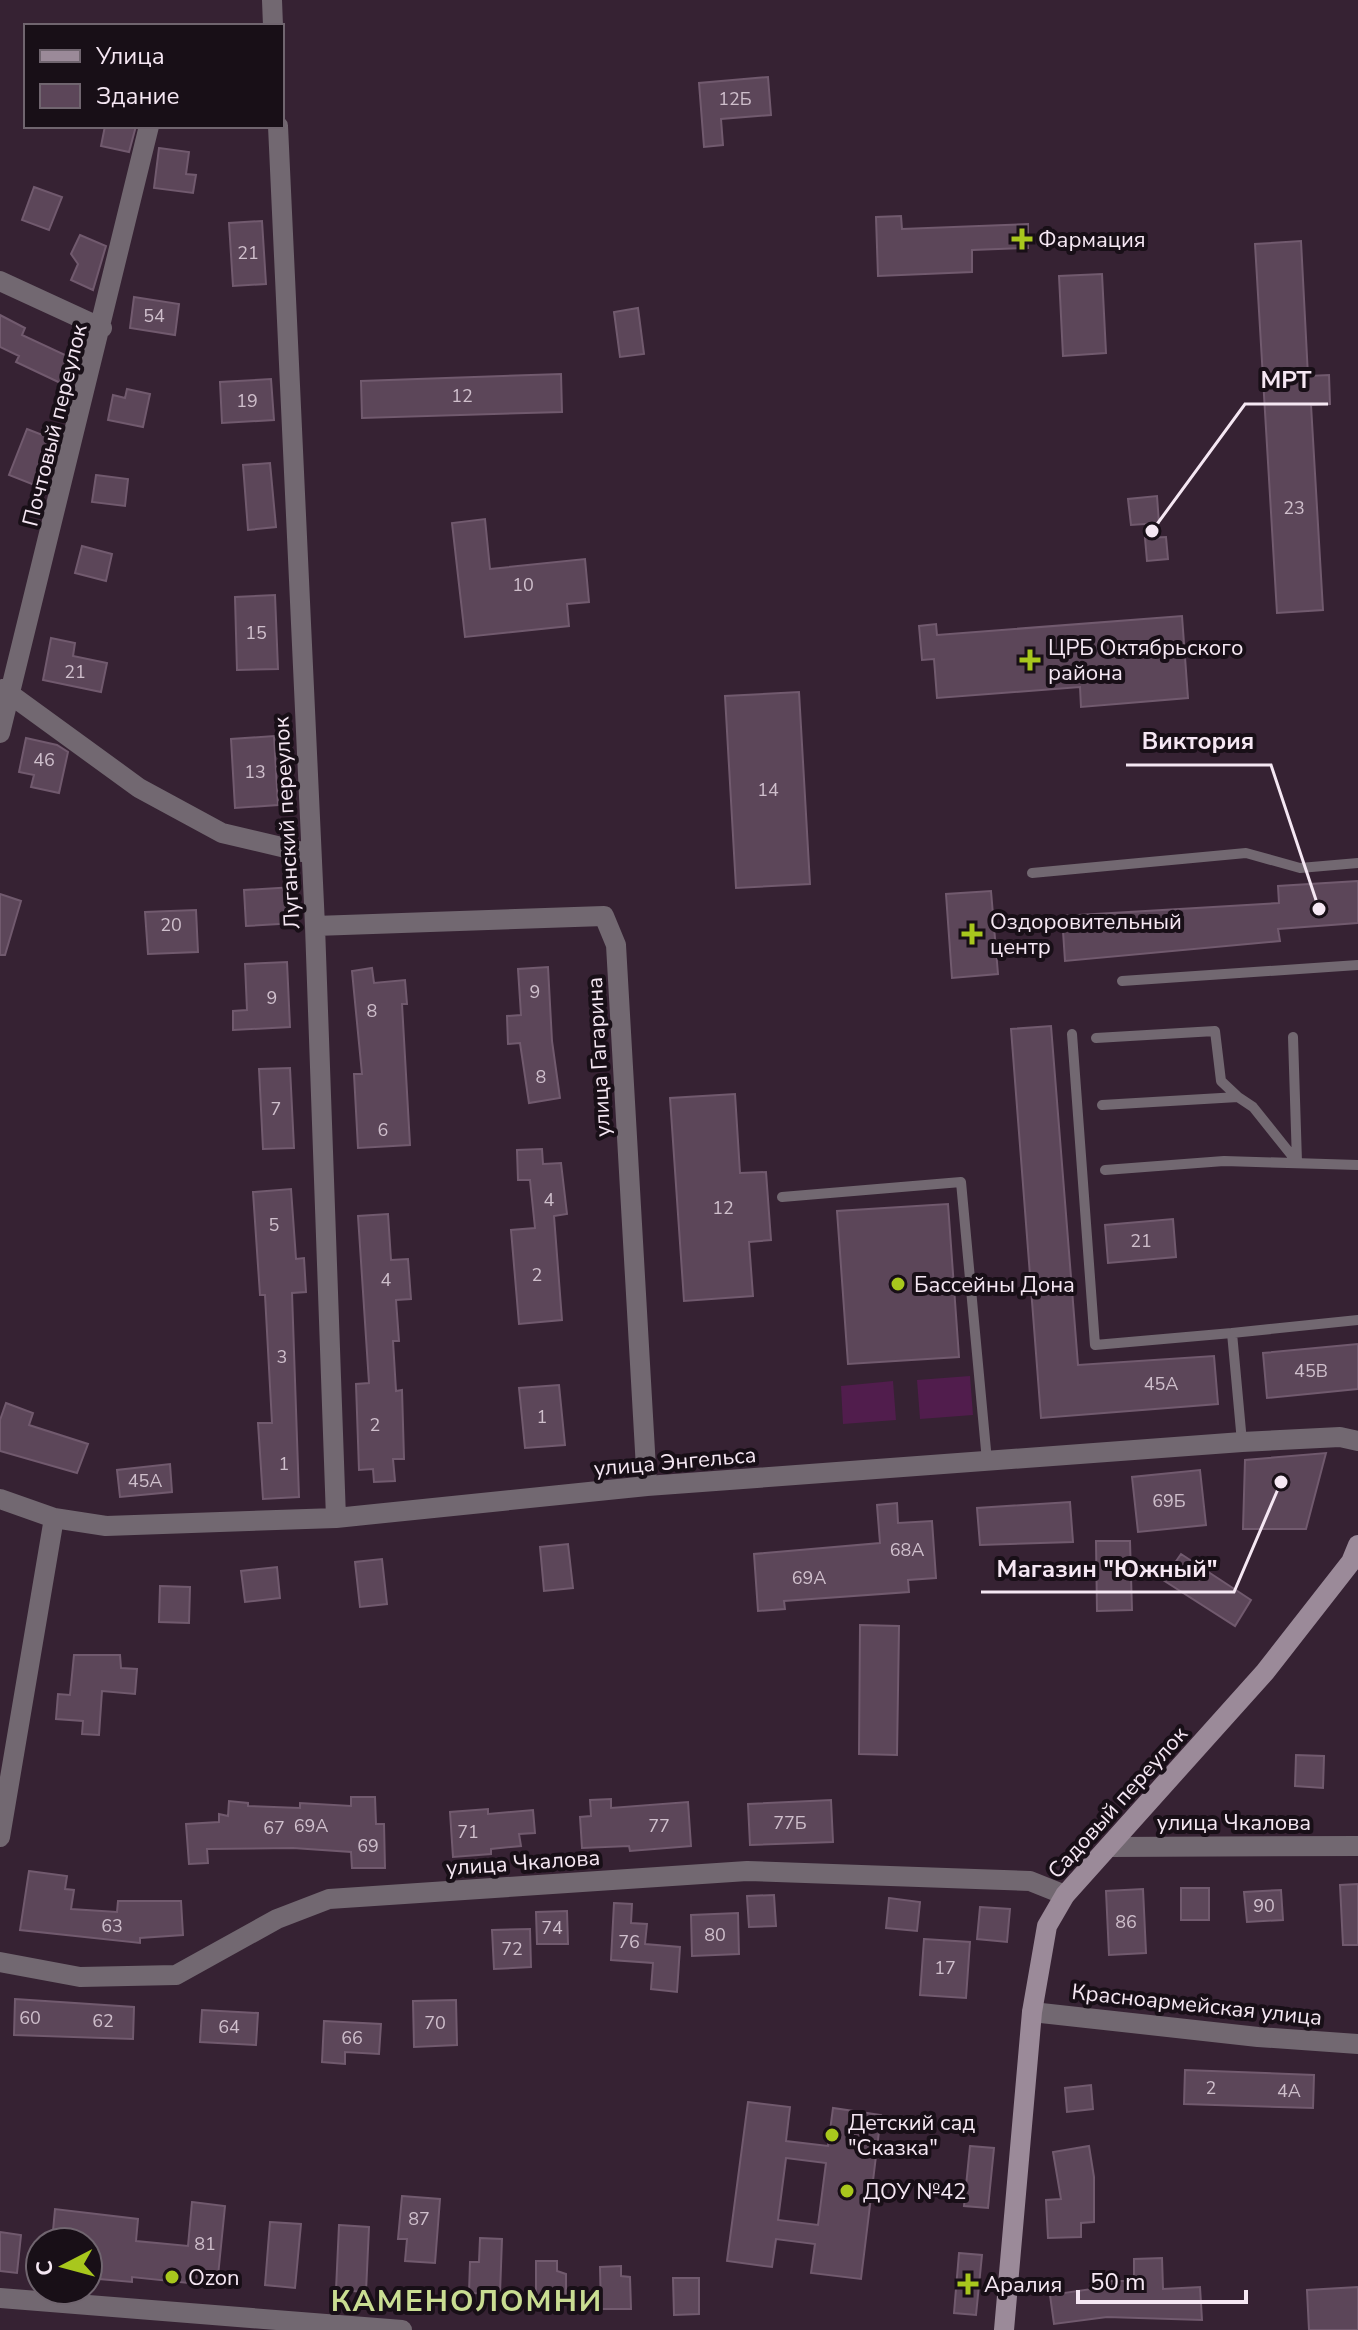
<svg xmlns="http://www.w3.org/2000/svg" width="1358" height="2330" font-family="'Nunito Sans',sans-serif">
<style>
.green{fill:#511d4d}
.building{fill:#5c4659;stroke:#715a6e;stroke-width:2;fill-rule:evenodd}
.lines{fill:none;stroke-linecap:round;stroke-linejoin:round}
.lane{stroke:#726871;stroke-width:10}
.street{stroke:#726871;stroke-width:20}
.secondary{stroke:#9b8a99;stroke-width:20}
.poi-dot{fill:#a8c71d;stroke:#180f17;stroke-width:3}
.labels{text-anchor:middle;stroke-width:8;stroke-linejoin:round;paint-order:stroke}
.number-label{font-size:18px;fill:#cfbfcc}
.poi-label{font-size:22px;fill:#f5e7f3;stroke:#180f17;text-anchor:start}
.street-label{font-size:22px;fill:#f5e7f3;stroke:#180f17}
.district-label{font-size:30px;font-weight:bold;letter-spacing:2px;fill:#c9dd92;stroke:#180f17}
.leader{fill:none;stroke:#f5e7f3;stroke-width:3}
.callout-dot{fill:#f5e7f3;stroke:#180f17;stroke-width:3}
.callout-label{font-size:24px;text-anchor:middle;font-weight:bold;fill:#f5e7f3;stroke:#180f17;stroke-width:8;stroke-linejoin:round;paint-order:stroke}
</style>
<rect width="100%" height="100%" fill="#362233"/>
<path class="green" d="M970,1376L973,1415L920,1419L917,1380Z
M893,1381L896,1420L843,1424L841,1386Z"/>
<path class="building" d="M768,77L771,115L721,119L723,145L704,147L699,83Z
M105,126H136L129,152L101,146Z
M159,148L189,152L186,174L196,175L193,193L154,188Z
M34,187L62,197L49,230L22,220Z
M901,216L902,229L1028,224V248L972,250V272L878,276L876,217Z
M262,221L266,284L233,286L229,223Z
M80,235L106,246L93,290L71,280L78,264L71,254Z
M1301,241L1308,376L1329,375L1330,404L1311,405L1323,610L1277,613L1255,244Z
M1102,274L1106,353L1063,356L1059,276Z
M134,297L179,304L175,335L130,328Z
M638,308L644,354L620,357L614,312Z
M0,315L25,328L22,335L78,361L71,388L16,362L19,356L0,347Z
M561,374L562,412L362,418L361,381Z
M271,379L274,420L222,423L220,382Z
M127,389L150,394L143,427L108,420L113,395L125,398Z
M27,429L58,441L42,488L9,475Z
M270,463L276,527L248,530L243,465Z
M96,475L128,479L125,506L92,502Z
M1157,496L1159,523L1131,525L1128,499Z
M485,519L490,569L585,559L589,602L567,604L569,626L465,637L452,523Z
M1166,537L1168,559L1147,561L1145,538Z
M82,546L112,554L106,581L75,573Z
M275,595L278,669L237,670L235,597Z
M1182,616L1188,698L1081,707L1080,687L937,698L934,659L922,660L919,626L936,624L937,635Z
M51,638L75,643L73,656L107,663L101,692L43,680Z
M799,692L810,884L736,888L725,696Z
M274,736L278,805L235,808L231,739Z
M26,738L57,745L68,752L59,793L31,787L34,775L19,772Z
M1358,881V923L1278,929L1280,941L1065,961L1062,916L1279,903L1278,886Z
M294,887L296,923L246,926L244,890Z
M991,891L998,974L952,978L946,894Z
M0,894L21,901L5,955H0Z
M196,910L198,952L148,954L145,912Z
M287,962L290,1027L233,1030V1011L247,1010L245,964Z
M548,967L552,1041L560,1098L529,1103L520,1043L508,1044L507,1016L521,1015L518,969Z
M372,968L374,983L405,980L407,1004H402L410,1145L358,1148L354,1074H362L352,971Z
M1051,1026L1078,1365L1214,1356L1218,1404L1041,1418L1011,1029Z
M290,1068L294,1148L263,1149L259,1069Z
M735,1094L740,1173L766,1172L771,1240L749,1242L753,1296L684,1301L670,1098Z
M542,1149L543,1164L561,1163L567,1214L554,1216L562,1320L519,1324L511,1230L535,1228L530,1180H518L517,1150Z
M291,1189L296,1259L304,1258L306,1292L292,1293L299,1497L263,1499L258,1423H272L265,1295H260L253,1192Z
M948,1204L959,1357L848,1364L837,1211Z
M388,1214L391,1260L408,1259L411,1299L396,1300L399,1341H393L396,1391L402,1390L404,1459H393L395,1481L374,1482L373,1469L359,1470L356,1384L369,1383L358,1216Z
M1173,1219L1176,1257L1108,1263L1105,1225Z
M1358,1344V1389L1267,1398L1263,1353Z
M559,1385L565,1445L525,1448L519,1388Z
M6,1403L33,1413L29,1425L88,1444L77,1473L0,1451V1420Z
M1326,1453L1306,1529H1243L1245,1460Z
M170,1464L172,1492L120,1497L117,1470Z
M1200,1470L1206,1525L1138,1532L1132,1477Z
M1070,1502L1073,1542L980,1545L977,1508Z
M897,1503L898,1523L932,1521L936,1578L908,1580L909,1592L784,1601L785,1609L758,1611L754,1554L880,1543L877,1505Z
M1096,1541H1130L1132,1610L1097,1611Z
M568,1544L573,1588L544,1591L540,1547Z
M1181,1554L1251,1600L1235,1626L1163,1580Z
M382,1559L387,1604L360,1607L355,1562Z
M277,1567L280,1598L245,1602L241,1571Z
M160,1586L190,1587L189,1623L159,1622Z
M860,1625L899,1626L897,1755L859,1754Z
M74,1655H120L121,1668L137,1669L135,1694L102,1691L99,1735L82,1734L83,1721L56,1719L58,1694L70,1695Z
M1296,1755L1324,1756L1323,1788L1295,1786Z
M351,1797H375L376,1824H384L385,1868H352L351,1852L293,1848L207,1849L208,1863L189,1864L186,1824L219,1822V1814L228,1816L229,1801L248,1803V1806L300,1808V1803L351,1806Z
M611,1799V1808L688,1802L691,1846L630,1851L629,1846L582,1848L580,1817L591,1816L590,1800Z
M831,1800L833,1842L750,1845L748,1804Z
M488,1809V1814L533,1810L535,1833L519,1834L521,1846L491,1849V1854L453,1857L450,1812Z
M29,1871L67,1876L65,1889L74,1890L71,1909L117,1912L118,1901H181L183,1935L140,1938V1943L20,1930Z
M1358,1884V1945H1343L1340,1885Z
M1181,1888H1209V1920H1181Z
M1143,1889L1146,1953L1109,1955L1106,1891Z
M1281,1890L1283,1920L1247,1922L1244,1892Z
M774,1895L776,1926L749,1927L747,1896Z
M889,1898L920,1902L917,1931L886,1928Z
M614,1903L632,1904L631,1923L647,1924L645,1944L680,1947L677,1992L651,1989L653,1963L611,1960Z
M980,1907L1010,1909L1007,1942L977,1939Z
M567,1911L568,1944H537L536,1912Z
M738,1913L739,1954L692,1956L691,1915Z
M530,1929L531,1967L494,1969L492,1930Z
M924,1939L970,1942L966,1998L920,1995Z
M15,1999L134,2007L133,2039L14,2035Z
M456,2000L457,2045L414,2047L413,2001Z
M202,2010L258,2013L256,2045L200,2042Z
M324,2021L381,2024L379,2054L345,2052V2064L322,2062Z
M1185,2070L1314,2075L1313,2108L1184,2104Z
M1091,2085L1093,2109L1067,2112L1065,2088Z
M748,2102L790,2107L786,2141L828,2146L833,2108L881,2115L861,2279L811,2273L815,2244L776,2239L772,2267L727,2261ZM786,2158L826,2163L818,2225L778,2220Z
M970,2146L994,2148L988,2208L964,2206Z
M1089,2146L1094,2177V2222L1081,2223V2237L1048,2238L1046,2200L1061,2199L1053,2152Z
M402,2196L440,2199L435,2263L405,2261L407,2239H398Z
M192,2202L225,2206L217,2286L132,2277V2282L88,2278V2242H52L55,2209L138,2219L136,2241L188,2246Z
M270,2222L301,2224L295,2288L265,2285Z
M339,2225L369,2227L366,2292L336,2290Z
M0,2232L21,2235L17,2273L0,2271Z
M480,2238L502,2239L500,2294L469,2293L470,2262H479Z
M959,2253L982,2255L976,2315L954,2313Z
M1162,2258L1163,2289L1200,2287L1202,2320L1107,2317L1054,2324L1050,2295L1092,2289V2281H1134V2259Z
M536,2261H557V2271L566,2274V2304H536Z
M621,2266V2276L630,2277L631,2309H601L600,2267Z
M673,2278H699V2314L674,2315Z
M1358,2287V2330H1309L1307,2290Z"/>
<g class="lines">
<path class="lane" d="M1032,873L1246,853L1300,868L1358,863
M1122,981L1358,965
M1072,1034L1095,1345L1232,1333L1242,1442
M1096,1038L1215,1031L1221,1081L1238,1097
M1102,1105L1238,1097L1253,1107L1297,1162L1293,1037
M1105,1170L1224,1161L1358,1165
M782,1197L961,1182L987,1461
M1232,1333L1358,1320"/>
<path class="street" d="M272,0L273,26
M278,126L315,926L336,1518
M0,281L102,328
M3,689L139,788L222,833L311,854
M0,733L149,126
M315,926L604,916L616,945L647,1486
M0,1499L54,1518L106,1526L336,1518L647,1486L1242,1442L1340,1437L1358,1441
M0,1837L54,1518
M1110,1847L1358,1846
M0,1962L80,1977L176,1975L277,1919L329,1899L747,1871L1030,1881L1065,1895
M1032,2012L1258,2037L1358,2044
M0,2298L402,2330"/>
<path class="secondary" d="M1004,2330L1032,2012L1047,1926L1065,1895L1265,1672L1351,1562L1358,1545"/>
</g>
<g class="poi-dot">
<path d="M1018 227h8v8h8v8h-8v8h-8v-8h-8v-8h8z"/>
<path d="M1026 648h8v8h8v8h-8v8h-8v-8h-8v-8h8z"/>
<path d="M968 922h8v8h8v8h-8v8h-8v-8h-8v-8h8z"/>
<circle cx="898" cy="1284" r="8"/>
<circle cx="832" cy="2135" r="8"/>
<circle cx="847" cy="2191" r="8"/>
<circle cx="172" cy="2277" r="8"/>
<path d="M964 2272h8v8h8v8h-8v8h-8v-8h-8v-8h8z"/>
</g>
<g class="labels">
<g class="number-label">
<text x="735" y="105">12Б</text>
<text x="248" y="259">21</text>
<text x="154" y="322">54</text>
<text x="462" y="402">12</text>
<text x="247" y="407">19</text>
<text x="1294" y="514">23</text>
<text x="523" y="591">10</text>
<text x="256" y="639">15</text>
<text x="75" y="678">21</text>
<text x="44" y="766">46</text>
<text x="255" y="778">13</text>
<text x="768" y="796">14</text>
<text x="171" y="931">20</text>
<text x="535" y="998">9</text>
<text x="272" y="1004">9</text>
<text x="372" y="1017">8</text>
<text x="541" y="1083">8</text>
<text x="276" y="1115">7</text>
<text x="383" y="1136">6</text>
<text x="549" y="1206">4</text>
<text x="723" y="1214">12</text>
<text x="274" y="1231">5</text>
<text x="1141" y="1247">21</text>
<text x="537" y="1281">2</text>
<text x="386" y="1286">4</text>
<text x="282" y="1363">3</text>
<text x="1311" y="1377">45В</text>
<text x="1161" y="1390">45А</text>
<text x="542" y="1423">1</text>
<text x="375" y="1431">2</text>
<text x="284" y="1470">1</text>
<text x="145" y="1487">45А</text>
<text x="1169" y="1507">69Б</text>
<text x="907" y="1556">68А</text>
<text x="809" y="1584">69А</text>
<text x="790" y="1829">77Б</text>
<text x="311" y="1832">69А</text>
<text x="659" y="1832">77</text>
<text x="274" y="1834">67</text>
<text x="468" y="1838">71</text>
<text x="368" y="1852">69</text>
<text x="1264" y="1912">90</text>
<text x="1126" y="1928">86</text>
<text x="112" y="1932">63</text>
<text x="552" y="1934">74</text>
<text x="715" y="1941">80</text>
<text x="629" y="1948">76</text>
<text x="512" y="1955">72</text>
<text x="945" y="1974">17</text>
<text x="30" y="2024">60</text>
<text x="103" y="2027">62</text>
<text x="435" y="2029">70</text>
<text x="229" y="2033">64</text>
<text x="352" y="2044">66</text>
<text x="1211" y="2094">2</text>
<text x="1289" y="2097">4А</text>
<text x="419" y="2225">87</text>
<text x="205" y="2250">81</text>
</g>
<g class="poi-label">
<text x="1038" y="247">Фармация</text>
<text x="1048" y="655">ЦРБ Октябрьского<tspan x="1048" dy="25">района</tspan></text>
<text x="990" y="929">Оздоровительный<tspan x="990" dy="25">центр</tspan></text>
<text x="914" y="1292">Бассейны Дона</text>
<text x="848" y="2130">Детский сад<tspan x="848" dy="25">"Сказка"</tspan></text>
<text x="863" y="2199">ДОУ №42</text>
<text x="188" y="2285">Ozon</text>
<text x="984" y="2292">Аралия</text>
</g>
<g class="street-label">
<text transform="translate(54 425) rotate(-76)" y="8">Почтовый переулок</text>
<text transform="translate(286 823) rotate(-93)" y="8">Луганский переулок</text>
<text transform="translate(598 1057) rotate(-93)" y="8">улица Гагарина</text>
<text transform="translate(675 1461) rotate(-5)" y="8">улица Энгельса</text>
<text transform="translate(1117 1802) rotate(-48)" y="8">Садовый переулок</text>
<text x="1234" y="1830">улица Чкалова</text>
<text transform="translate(523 1862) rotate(-4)" y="8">улица Чкалова</text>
<text transform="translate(1197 2004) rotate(6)" y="8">Красноармейская улица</text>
</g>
<g class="district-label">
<text x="467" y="2311">КАМЕНОЛОМНИ</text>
</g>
</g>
<path class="leader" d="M1152 531L1245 404H1328M1319 909L1271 765H1126M1281 1482L1234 1592H981"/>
<g class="callout-dot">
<circle cx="1152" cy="531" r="8"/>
<circle cx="1319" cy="909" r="8"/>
<circle cx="1281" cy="1482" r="8"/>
</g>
<g class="callout-label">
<text x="1286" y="388">МРТ</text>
<text x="1198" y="749">Виктория</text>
<text x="1107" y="1577">Магазин "Южный"</text>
</g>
<rect x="24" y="24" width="260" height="104" fill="#180f17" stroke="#70656f" stroke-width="2"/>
<rect x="40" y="50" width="40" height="12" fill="#9b8a99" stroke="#70656f" stroke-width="2"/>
<text x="96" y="64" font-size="24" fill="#f5e7f3">Улица</text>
<rect x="40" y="84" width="40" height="24" fill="#5c4659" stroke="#70656f" stroke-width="2"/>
<text x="96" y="104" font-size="24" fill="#f5e7f3">Здание</text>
<g transform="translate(64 2266) rotate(264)"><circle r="38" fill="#180f17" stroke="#70656f" stroke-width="2"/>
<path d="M0-6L14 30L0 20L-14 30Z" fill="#a8c71d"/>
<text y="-12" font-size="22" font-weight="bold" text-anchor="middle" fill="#f5e7f3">С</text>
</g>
<path d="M1078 2290v12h168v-12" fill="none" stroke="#f5e7f3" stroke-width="4"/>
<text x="1090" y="2290" font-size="24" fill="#f5e7f3" stroke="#180f17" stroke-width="6" paint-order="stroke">50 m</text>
</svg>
